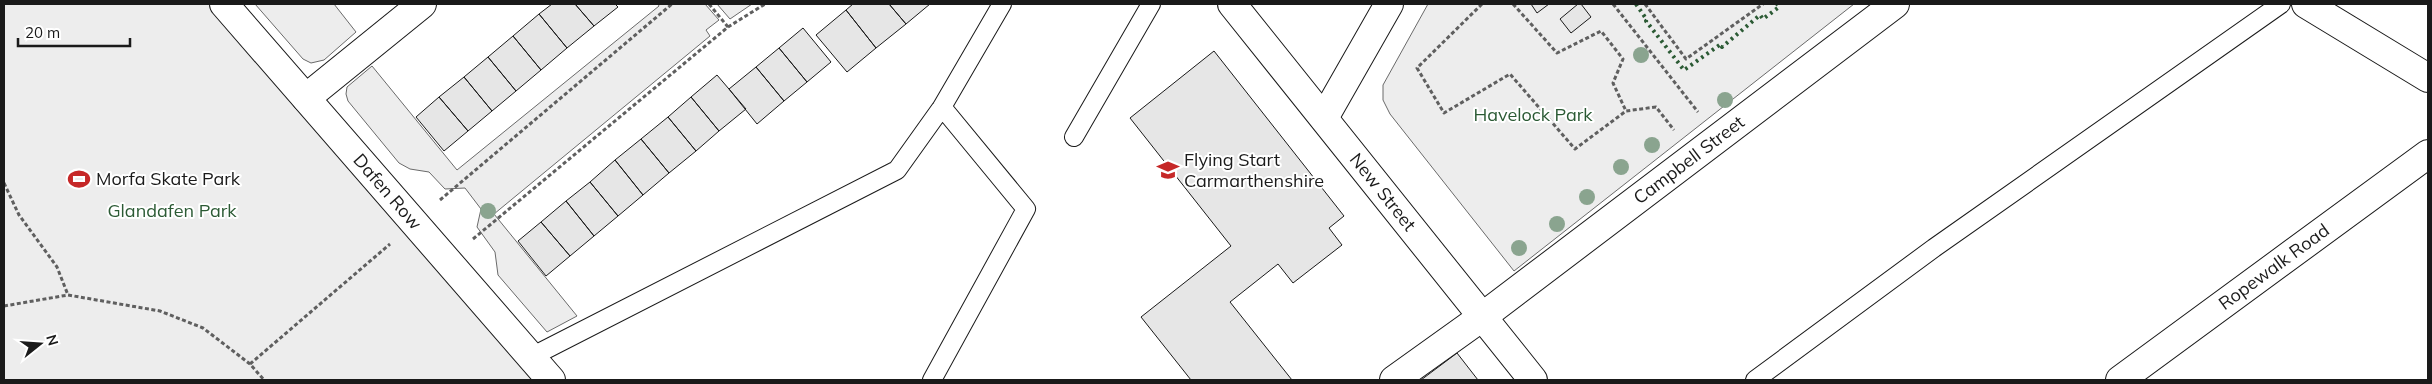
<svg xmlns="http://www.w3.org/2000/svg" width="2432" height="384" font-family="Mulish,sans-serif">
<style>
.built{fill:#ededed;stroke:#6a6a6a}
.building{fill:#e6e6e6;stroke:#1a1a1a}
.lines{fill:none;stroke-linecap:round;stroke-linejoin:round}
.lane-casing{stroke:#1a1a1a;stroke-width:20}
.street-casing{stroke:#1a1a1a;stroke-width:30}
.path{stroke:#5f5f5f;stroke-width:3;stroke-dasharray:4 2.5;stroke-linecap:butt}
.lane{stroke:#fff;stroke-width:18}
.street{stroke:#fff;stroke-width:28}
.hedge{stroke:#2b5a34;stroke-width:4;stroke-dasharray:2.5 4;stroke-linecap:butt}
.tree{fill:#8aa48f}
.labels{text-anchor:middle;stroke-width:4;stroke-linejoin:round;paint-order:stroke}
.park-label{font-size:18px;fill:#2b5a34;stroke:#fff}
.poi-label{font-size:18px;fill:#1a1a1a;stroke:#fff;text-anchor:start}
.street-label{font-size:18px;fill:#1a1a1a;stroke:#fff}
</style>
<rect width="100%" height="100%" fill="#fff"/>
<path class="built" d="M4,4H212L534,380H4Z
M255,4H334L356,32L324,60L311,63L303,59Z
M658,4H705L719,20L706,30L710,36L494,214L577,316L547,332L498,275L495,252L477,227L481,209L465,188L445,189L429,172L410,169L399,163L348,101L346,94L347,87L372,66L457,170L659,6Z
M717,4H752L730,19Z
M1428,4H1854L1514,271L1390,114L1383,100V85Z"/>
<path class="building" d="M552,4H575L594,26L567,48L539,14Z
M575,4H615L618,7L594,26Z
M853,4H889L906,24L876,48L846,10Z
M889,4H930L906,24Z
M1531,4H1549L1537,13Z
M1578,4H1581L1591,17L1571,33L1560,19Z
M846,10L876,48L847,72L816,35Z
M539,14L567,48L541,70L513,36Z
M803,28L831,62L807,82L779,48Z
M513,36L541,70L516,91L488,57Z
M779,48L807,82L784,101L756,67Z
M1214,51L1344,216L1329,228L1342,245L1293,283L1278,264L1230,302L1292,380H1191L1141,317L1231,246L1130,118Z
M488,57L516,91L492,111L464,77Z
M756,67L784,101L757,124L729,89Z
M717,75L746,109L719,131L691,97Z
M464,77L492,111L468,131L439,97Z
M439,97L468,131L444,151L416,117Z
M691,97L719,131L696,151L668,117Z
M668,117L696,151L669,173L641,139Z
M641,139L669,173L643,195L615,160Z
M615,160L643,195L618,216L590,182Z
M590,182L618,216L594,236L566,201Z
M566,201L594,236L570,256L541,222Z
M541,222L570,256L546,276L518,241Z
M1457,353L1478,380H1421Z"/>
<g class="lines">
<g class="lane-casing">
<path id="lane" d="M1074,137L1151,4
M531,357L897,170L942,107L1002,4
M932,380L1026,209L942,107
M1755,380L1934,248L2281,4"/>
</g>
<g class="street-casing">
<g id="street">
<path id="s1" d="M224,4L551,380"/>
<path id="s2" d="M1232,4L1533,380"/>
<path d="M2306,4L2428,78"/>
<path d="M306,98L422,4"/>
<path d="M1324,118L1389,4"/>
<path id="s3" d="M1394,380L1482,317L1895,4"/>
<path id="s4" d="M2120,380L2428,154"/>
</g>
</g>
<path class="path" d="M709,4L728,27
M1482,4L1417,68L1444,113L1510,74L1575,149L1626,111L1656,107L1674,130
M1513,4L1557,53L1601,31L1623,59L1613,83L1626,111
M1613,4L1698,112
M1645,4L1686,59L1763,4
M4,183L19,215L57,267L68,295
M440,200L672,4
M473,239L728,27L765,4
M4,306L68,295L160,311L203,328L250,364L264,380
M250,364L390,244"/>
<use href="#lane" class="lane"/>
<use href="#street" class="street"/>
<path class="hedge" d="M1636,4L1647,20L1646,21L1684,70L1721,44L1722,47L1760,15L1763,19L1779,7L1777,4"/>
</g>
<g class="tree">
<circle cx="1641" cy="55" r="8"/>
<circle cx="1725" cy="100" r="8"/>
<circle cx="1652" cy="145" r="8"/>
<circle cx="1621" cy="167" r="8"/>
<circle cx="1587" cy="197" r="8"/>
<circle cx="488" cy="211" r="8"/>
<circle cx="1557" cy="224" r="8"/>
<circle cx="1519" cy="248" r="8"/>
</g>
<defs>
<g id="school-bare" transform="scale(1.725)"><path d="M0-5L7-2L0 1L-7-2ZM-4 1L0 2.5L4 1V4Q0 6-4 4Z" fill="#c62828" stroke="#fff" stroke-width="2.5" paint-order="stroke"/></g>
<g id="stadium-bare" transform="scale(1.725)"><path d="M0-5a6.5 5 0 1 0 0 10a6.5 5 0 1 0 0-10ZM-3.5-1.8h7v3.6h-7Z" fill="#c62828" stroke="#fff" stroke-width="2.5" paint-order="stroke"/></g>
</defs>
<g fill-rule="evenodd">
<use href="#school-bare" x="1168" y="170"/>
<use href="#stadium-bare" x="79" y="179"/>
</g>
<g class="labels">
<g class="park-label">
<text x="1533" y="121">Havelock Park</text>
<text x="172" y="217">Glandafen Park</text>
</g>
<g class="poi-label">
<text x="1184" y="166">Flying Start<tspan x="1184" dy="21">Carmarthenshire</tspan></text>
<text x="96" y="185">Morfa Skate Park</text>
</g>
<g class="street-label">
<text dy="6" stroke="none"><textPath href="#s3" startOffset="368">Campbell Street</textPath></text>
<text dy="6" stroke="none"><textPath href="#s1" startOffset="249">Dafen Row</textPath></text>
<text dy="6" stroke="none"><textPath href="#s2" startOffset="241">New Street</textPath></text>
<text dy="6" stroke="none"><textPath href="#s4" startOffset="191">Ropewalk Road</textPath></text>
</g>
</g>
<rect width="2432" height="384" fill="none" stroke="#1a1a1a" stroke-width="10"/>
<g transform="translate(40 344) rotate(73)" stroke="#ffffff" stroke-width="4" paint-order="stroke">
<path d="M0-4L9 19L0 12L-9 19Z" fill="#1a1a1a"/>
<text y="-8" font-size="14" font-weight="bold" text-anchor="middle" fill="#1a1a1a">N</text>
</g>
<path d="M18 38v8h112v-8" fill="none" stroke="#1a1a1a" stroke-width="2.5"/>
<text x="25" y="38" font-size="15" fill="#1a1a1a" stroke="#ffffff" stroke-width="4" paint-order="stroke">20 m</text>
</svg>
